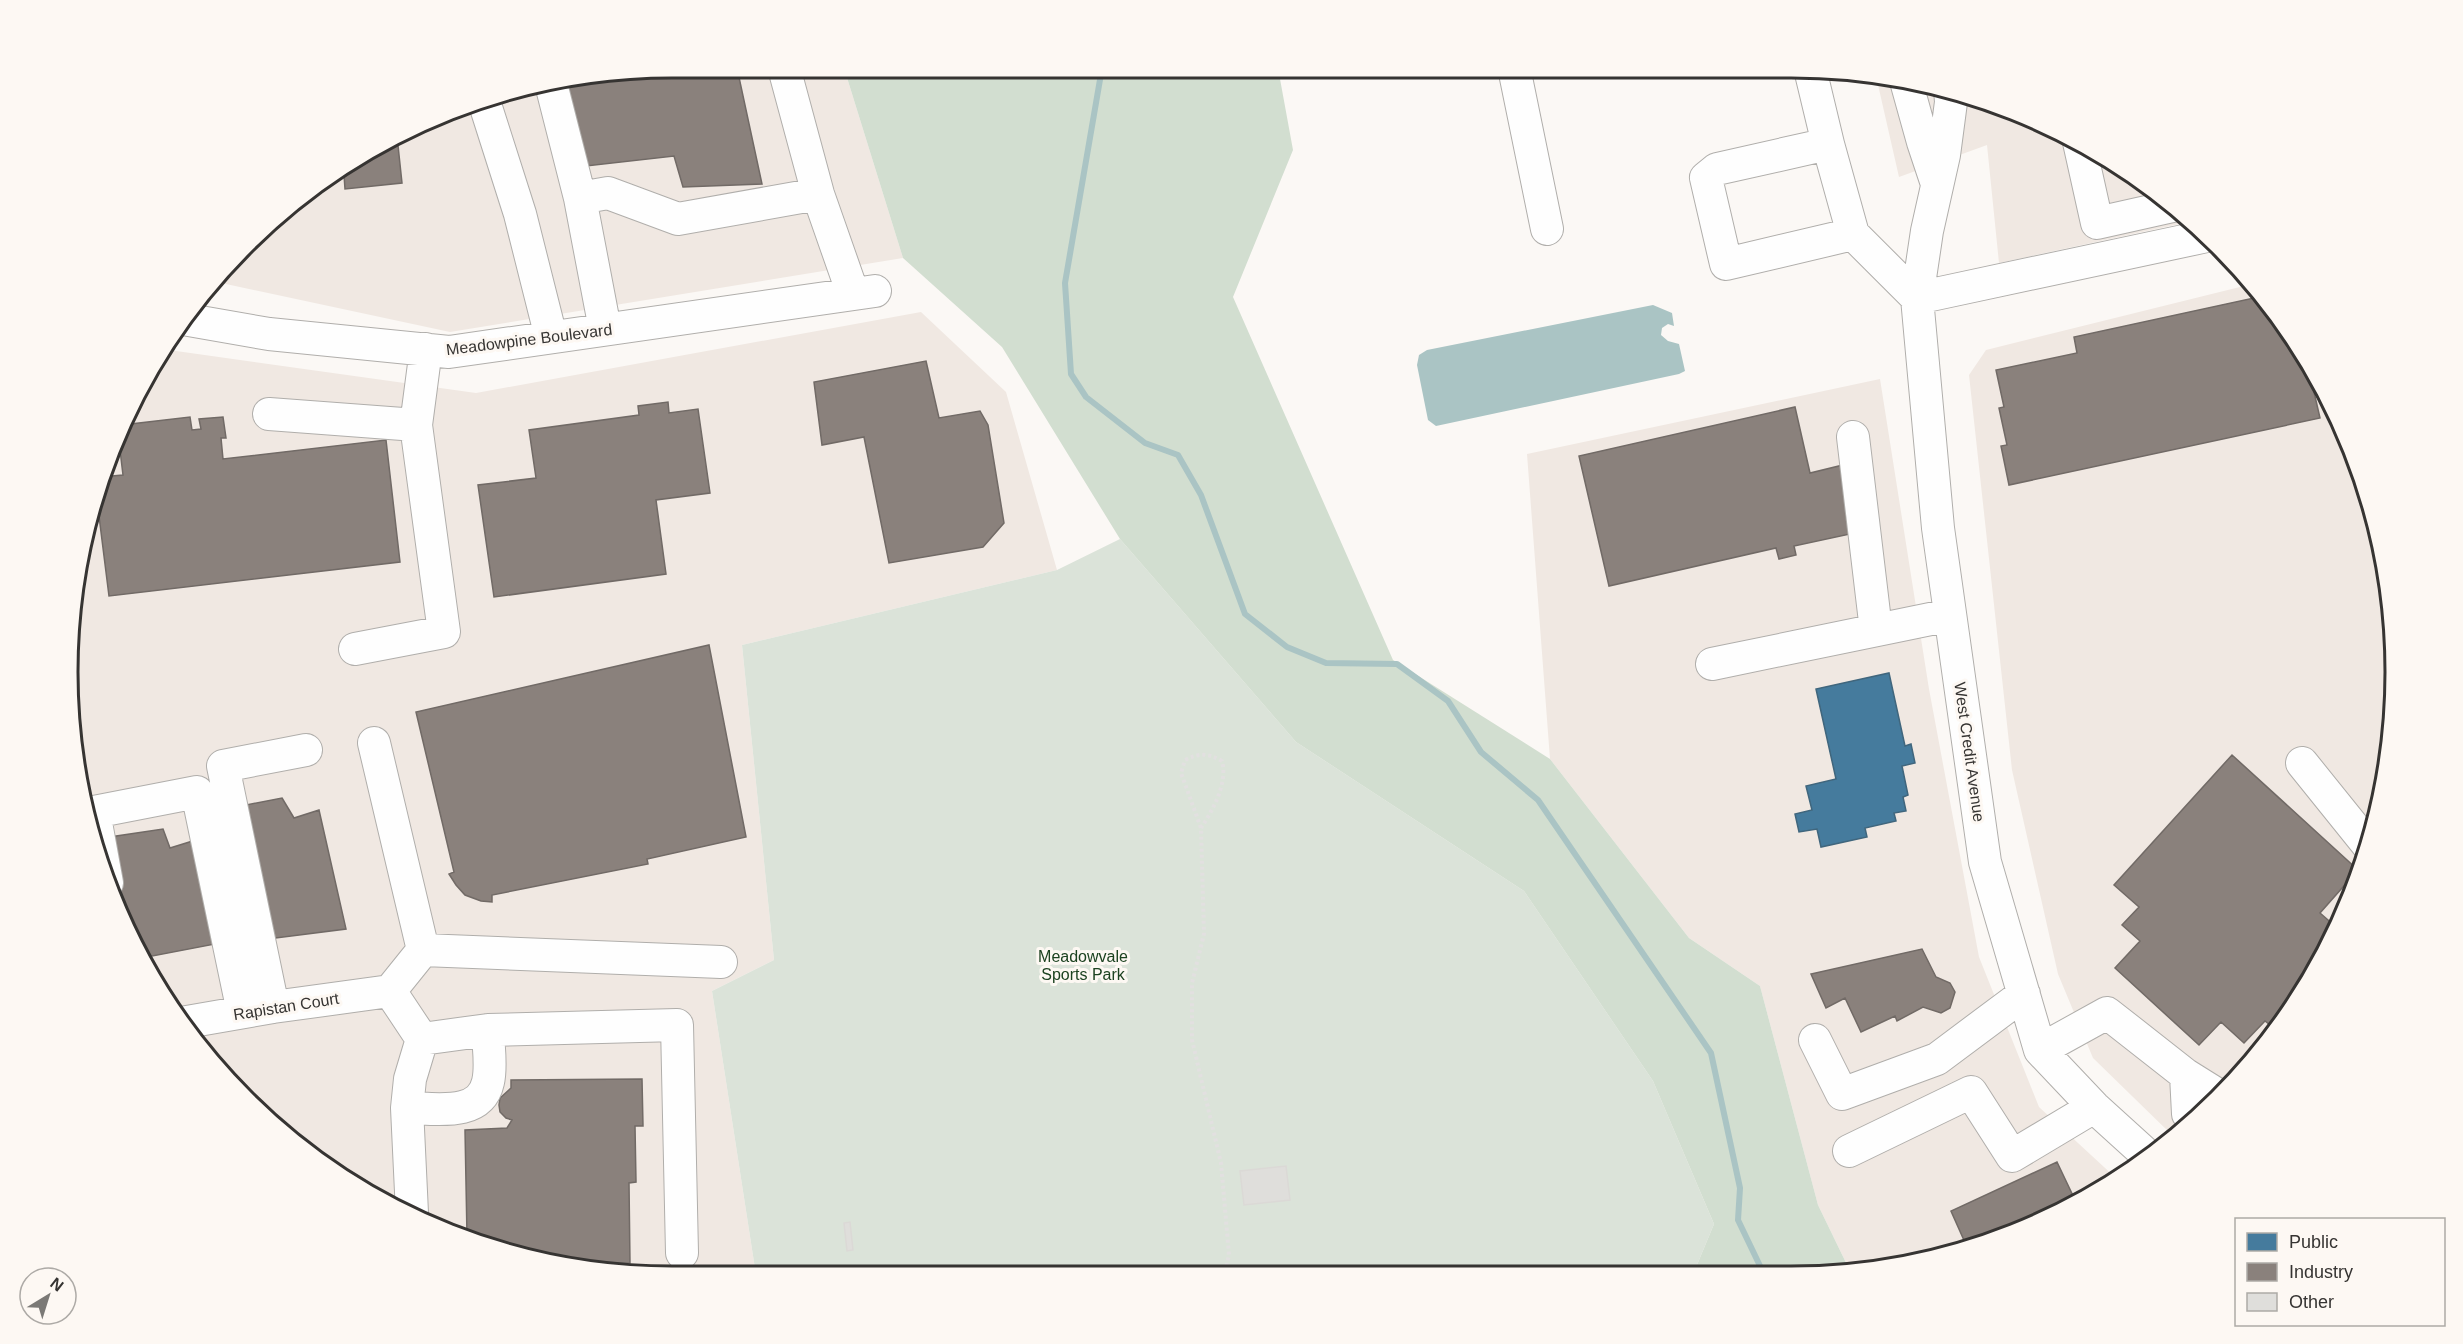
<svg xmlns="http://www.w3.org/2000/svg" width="2463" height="1344" font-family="Helvetica,sans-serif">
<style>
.built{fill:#f0e8e2}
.green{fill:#dbe3d9}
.forest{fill:#d2ded0}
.water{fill:#aac4c4}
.public{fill:#457b9d;stroke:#40667d;stroke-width:1.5}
.industry{fill:#8a817c;stroke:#716a66;stroke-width:1.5}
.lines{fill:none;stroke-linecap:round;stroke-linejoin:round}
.stream{stroke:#aac4c4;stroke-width:6}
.building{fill:#dfdedb;stroke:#dbd9d6;stroke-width:1.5}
.minor-casing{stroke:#b0aeab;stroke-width:34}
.path{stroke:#e2e0e0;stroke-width:4;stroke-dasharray:3 3;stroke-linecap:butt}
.minor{stroke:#fefefe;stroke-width:32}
.labels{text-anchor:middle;stroke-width:6;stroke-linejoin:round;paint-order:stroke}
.street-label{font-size:16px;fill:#363432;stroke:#fdf8f3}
.park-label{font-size:16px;fill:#1c4220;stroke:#fdf8f3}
.rim{fill:none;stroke:#363432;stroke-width:3}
</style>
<rect width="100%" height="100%" fill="#fbf8f5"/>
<path class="built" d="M672,68H844L903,258L450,332L212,281L304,193L370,148L477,100L554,79Z
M1876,76L1948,88L2093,148L2193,221L1999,263L1987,145L1899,177Z
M2252,284L2270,304L2333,404L2375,515L2394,632L2390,751L2364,866L2315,974L2245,1071L2172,1135L2093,1058L2058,974L2012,770L1969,375L1986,350Z
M921,312L1006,392L1057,570L742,645L774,960L712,991L756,1275H633L515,1256L370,1196L304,1151L218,1071L169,1008L114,904L88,828L69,712V632L88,516L114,440L162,349L476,393Z
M1880,379L1929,689L1979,957L2039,1107L2117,1179L1986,1244L1870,1271H1850L1818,1205L1760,986L1689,938L1550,759L1527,454Z"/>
<path class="green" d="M1120,539L1296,742L1524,891L1653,1081L1714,1224L1694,1272L756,1275L712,991L774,960L742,645L1057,570Z"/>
<path class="forest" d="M844,68H1278L1293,150L1233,297L1393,660L1550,759L1689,938L1760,986L1818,1205L1850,1271L1694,1272L1714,1224L1653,1081L1524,891L1296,742L1120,539L1002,347L903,258Z"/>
<path class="water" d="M1653,305L1672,313L1674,326L1668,324L1662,328L1661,335L1668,341L1679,344L1685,371L1679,374L1436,426L1428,420L1417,365L1419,355L1427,350Z"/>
<path class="public" d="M1889,673L1905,746L1911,744L1915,763L1902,766L1908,795L1903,797L1906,811L1894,813L1896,821L1865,828L1867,837L1821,847L1817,829L1799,832L1795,814L1812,810L1806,786L1836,779L1816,689Z"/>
<path class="industry" d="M672,68H737L762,184L683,187L674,156L586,166L565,78Z
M397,136L402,183L345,189L344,175L326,177L370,148Z
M2263,296L2270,304L2324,390L2314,392L2320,418L2009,485L2001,446L2007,445L1999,408L2004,407L1996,370L2077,353L2074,337Z
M926,361L939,418L980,411L988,425L1004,523L983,547L889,563L864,437L822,445L814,382Z
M668,402L669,413L698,409L710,493L656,500L666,574L494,597L478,485L536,478L529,430L639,415L638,406Z
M1795,407L1810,473L1843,465L1854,514L1846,516L1850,534L1794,546L1796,555L1779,559L1776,548L1609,586L1579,456Z
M190,417L192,430L201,429L199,419L223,417L226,438H221L223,459L386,440L400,562L109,596L96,492L101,477L123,475L118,433L122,425Z
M709,645L746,837L647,859L648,864L492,895V902L481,901L465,895L456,885L449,874L454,872L416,712Z
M2232,755L2358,870L2320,913L2336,927L2315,974L2275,1029L2265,1021L2244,1043L2221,1022L2199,1045L2115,968L2140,941L2122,925L2139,907L2114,885Z
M282,798L294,818L319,810L346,929L268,939L241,806Z
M163,829L170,848L199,839L215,944L142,958L122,920L110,837Z
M1922,949L1936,977L1950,983L1955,992L1950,1008L1941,1013L1923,1007L1897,1021L1895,1016L1861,1032L1845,998L1826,1008L1811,974Z
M642,1079L643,1126H635L636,1182L629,1183L630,1263L564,1264L515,1256L467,1236L465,1130L507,1128L512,1120L506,1118L500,1112L499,1105L500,1098L511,1088V1080Z
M2057,1162L2075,1200L1986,1244L1975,1247L1974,1244L1967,1247L1951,1211Z"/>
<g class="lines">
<path class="stream" d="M1102,68L1065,283L1071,374L1086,397L1145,443L1178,455L1201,495L1245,614L1287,647L1326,663L1397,664L1448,701L1481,752L1538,800L1711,1053L1740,1188L1738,1220L1761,1268L1766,1272"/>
</g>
<path class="building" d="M1286,1166L1290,1200L1244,1205L1240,1171Z
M850,1222L853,1250L847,1251L844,1223Z"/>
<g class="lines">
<g class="minor-casing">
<path id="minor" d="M784,68L818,194L853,294
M1514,68L1547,229
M1810,69L1828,144
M550,80L580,198
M1906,81L1923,142L1937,184
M1950,89L1951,102L1944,155L1927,231L1917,298L1938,528L1985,862L2040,1050L2094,1107L2148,1156
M483,98L520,214L551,337
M2079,142L2097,223L2173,206
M1853,234L1828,144L1717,169L1706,178L1726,264L1853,234L1917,298
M1917,298L2207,236
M183,319L269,334L449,352L875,291
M605,329L580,198L608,193L678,219L818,194
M269,414L416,425
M1853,437L1876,630
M355,649L444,632L416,425L426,349
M1712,664L1950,615
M374,743L423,950L390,991
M2302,763L2368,845
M107,883L94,812L197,792L243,1012
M423,950L721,962
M390,991L422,1039L410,1079L407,1108L412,1213
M273,1007L223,766L306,750
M181,1023L273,1007L390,991
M422,1039L488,1030L677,1025L682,1253
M1815,1040L1842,1094L1937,1059L2024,994
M2040,1050L2107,1013L2186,1075L2188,1114L2192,1117
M2186,1075L2218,1095
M407,1108C434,1108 480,1118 488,1082C492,1066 488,1046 488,1030
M1849,1151L1971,1092L2012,1156L2094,1107"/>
</g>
<path class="path" d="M1201,828C1213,810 1228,783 1222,761C1208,753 1199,753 1185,760L1181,773L1201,828L1204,934L1192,983V1040L1221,1163L1229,1255L1225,1273"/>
<use href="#minor" class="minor"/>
</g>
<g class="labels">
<g class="street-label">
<text transform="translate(529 339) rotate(-7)" y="6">Meadowpine Boulevard</text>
<text transform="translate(1970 752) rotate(82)" y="6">West Credit Avenue</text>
<text transform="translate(286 1006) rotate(-9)" y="6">Rapistan Court</text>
</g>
<g class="park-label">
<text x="1083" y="962">Meadowvale<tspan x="1083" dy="18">Sports Park</tspan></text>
</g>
</g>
<path d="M0 0H2463V1344H0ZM672 78H1791A594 594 0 0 1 2385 672V672A594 594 0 0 1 1791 1266H672A594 594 0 0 1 78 672V672A594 594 0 0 1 672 78Z" fill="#fdf8f3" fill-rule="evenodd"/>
<path class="rim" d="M672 78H1791A594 594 0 0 1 2385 672V672A594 594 0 0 1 1791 1266H672A594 594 0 0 1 78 672V672A594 594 0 0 1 672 78Z"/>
<rect x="2235" y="1218" width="210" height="108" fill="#fdf8f3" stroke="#adaaa6" stroke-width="1.5"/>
<rect x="2247" y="1233" width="30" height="18" fill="#457b9d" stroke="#adaaa6" stroke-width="1.5"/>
<text x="2289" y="1248" font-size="18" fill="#363432">Public</text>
<rect x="2247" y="1263" width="30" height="18" fill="#8a817c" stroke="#adaaa6" stroke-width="1.5"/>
<text x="2289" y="1278" font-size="18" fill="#363432">Industry</text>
<rect x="2247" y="1293" width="30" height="18" fill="#dfdedb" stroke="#adaaa6" stroke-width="1.5"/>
<text x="2289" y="1308" font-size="18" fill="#363432">Other</text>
<g transform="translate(48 1296) rotate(38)"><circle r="28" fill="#fdf8f3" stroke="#adaaa6" stroke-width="1.5"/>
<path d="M0-4.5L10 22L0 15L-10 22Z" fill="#7b7976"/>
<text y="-9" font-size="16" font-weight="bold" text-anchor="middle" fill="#363432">N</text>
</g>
</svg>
